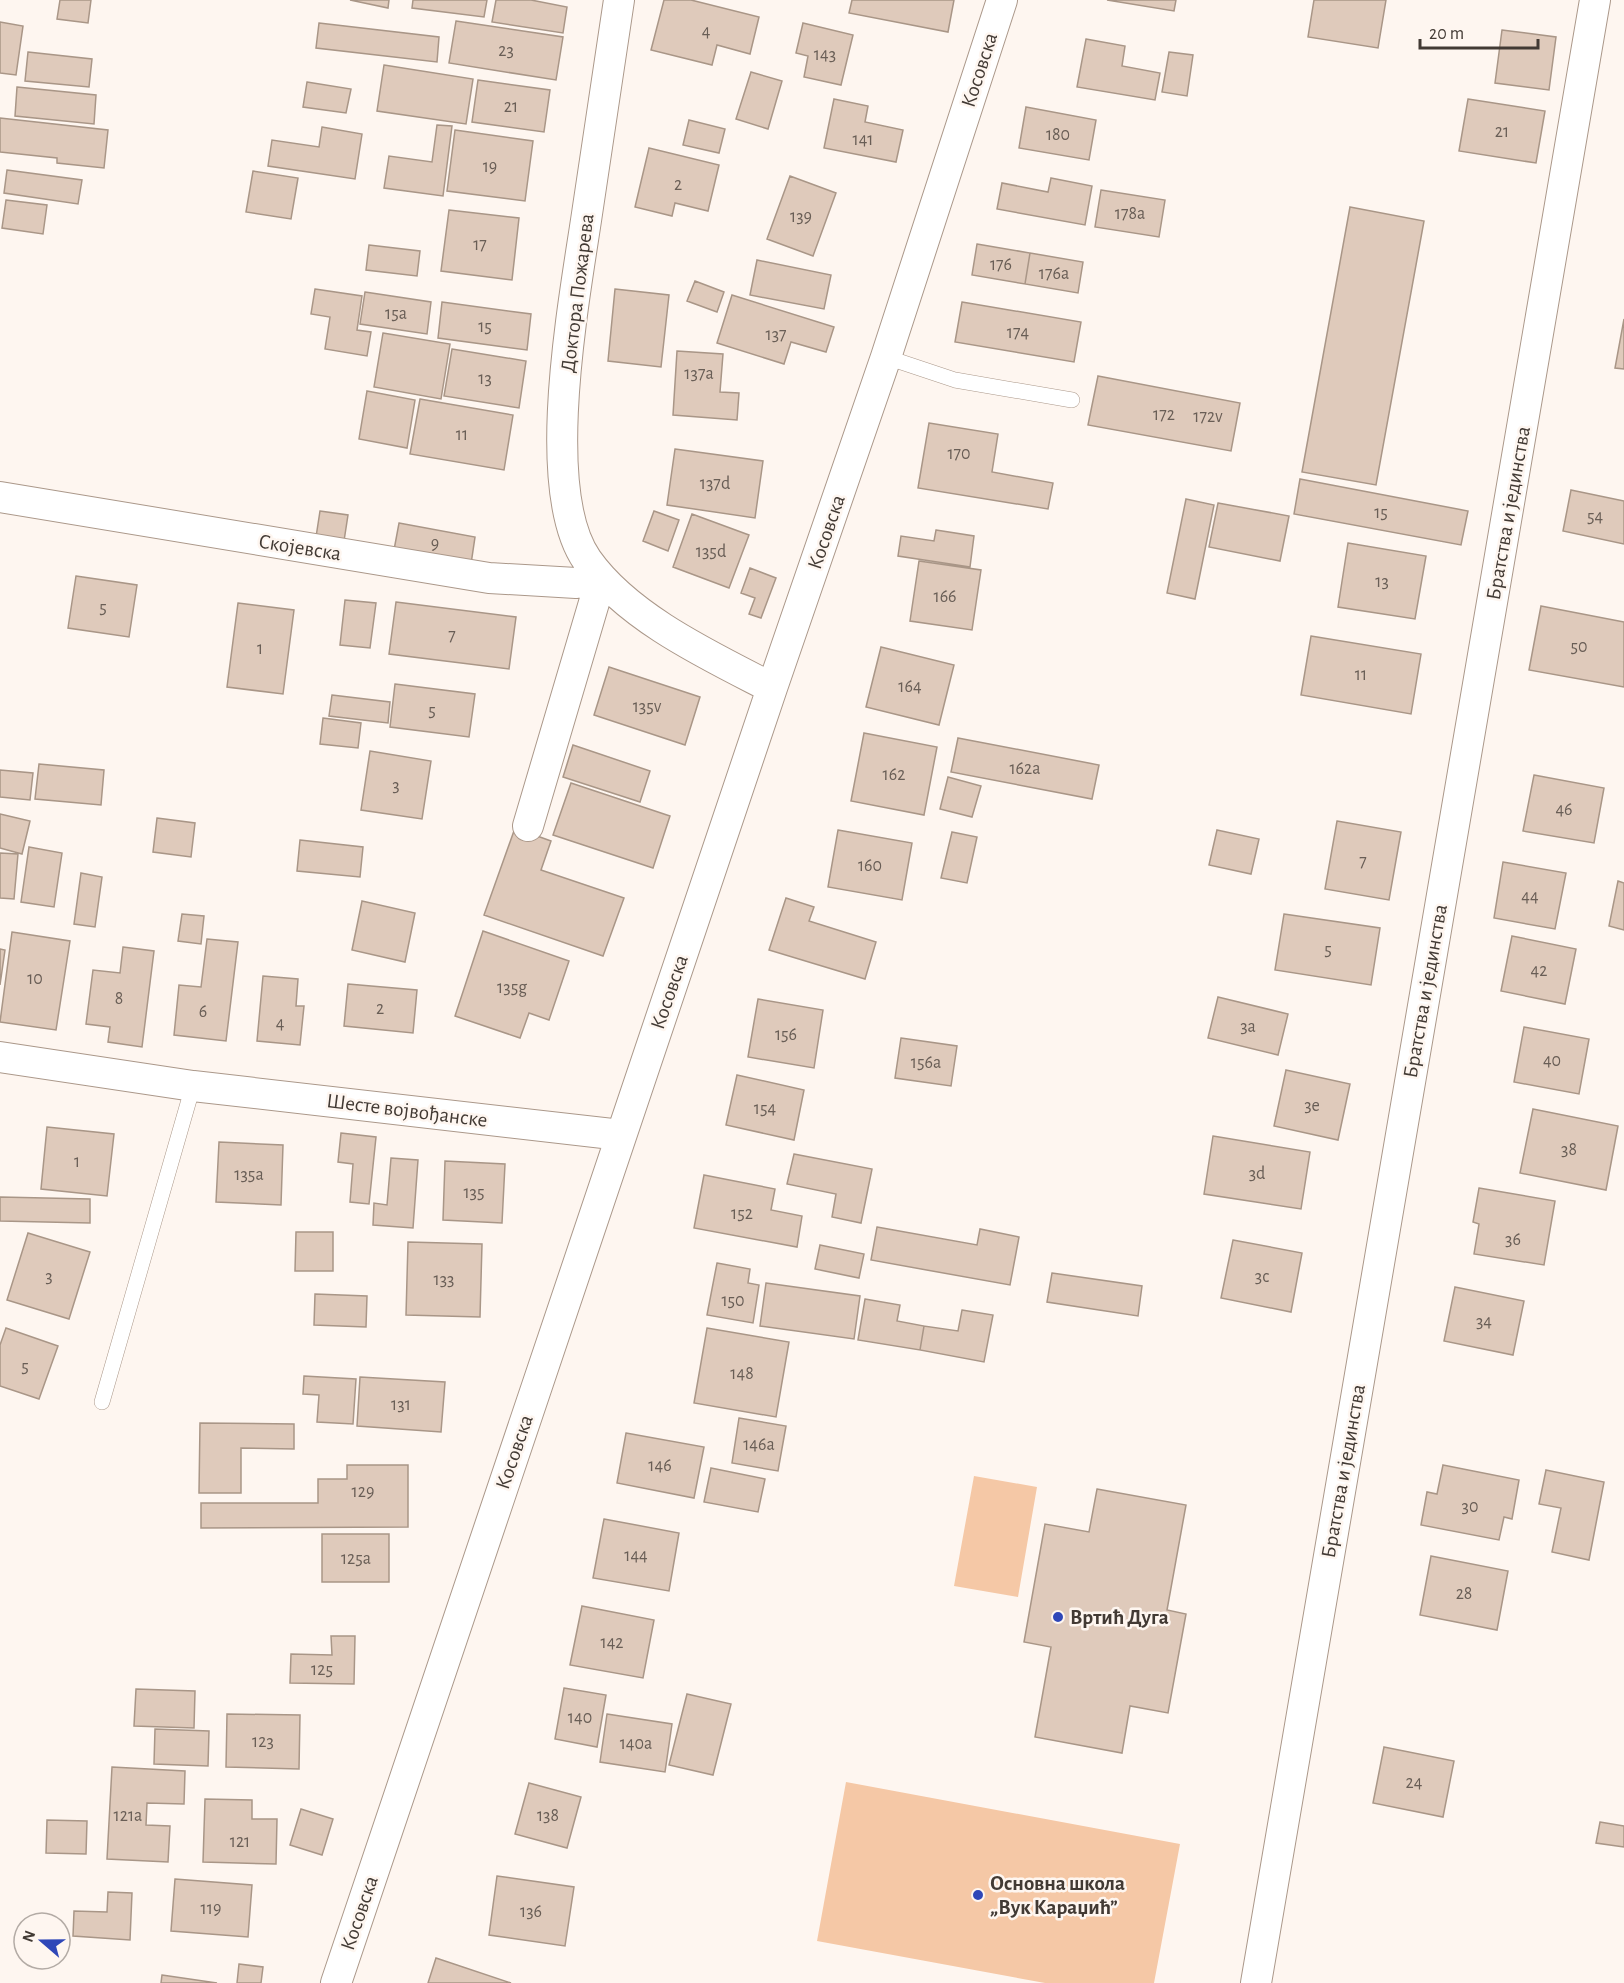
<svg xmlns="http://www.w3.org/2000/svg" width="1624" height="1983" font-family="'Alegreya Sans',sans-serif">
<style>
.green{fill:#f5c8a6}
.building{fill:#dfcabb;stroke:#a99687;stroke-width:1.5}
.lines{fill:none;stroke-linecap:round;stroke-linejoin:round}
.lane-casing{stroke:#ab988a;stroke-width:16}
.street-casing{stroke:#ab988a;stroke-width:32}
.lane{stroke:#fff;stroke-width:15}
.street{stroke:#fff;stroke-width:30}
.poi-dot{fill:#2f47b8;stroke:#fef6f0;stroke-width:2}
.labels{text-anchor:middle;stroke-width:5;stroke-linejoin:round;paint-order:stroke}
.number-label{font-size:18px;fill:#695e56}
.street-label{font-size:21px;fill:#423a34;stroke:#fef6f0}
.poi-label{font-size:21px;font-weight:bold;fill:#423a34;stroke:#fef6f0;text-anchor:start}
</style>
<rect width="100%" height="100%" fill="#fef6f0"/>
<path class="green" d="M974,1476L1037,1487L1018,1597L954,1586Z
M846,1782L1180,1844L1154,1983H1045L817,1941Z"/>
<path class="building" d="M60,0H91L88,23L57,19Z
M350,0H389L388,8Z
M413,0H487L484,17L412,8Z
M496,0H531L567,7L563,33L492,22Z
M664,0H691L759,17L750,54L717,45L712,65L651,50Z
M852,0H954L948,32L849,13Z
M1107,0H1176L1174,11Z
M1314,0H1386L1378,48L1308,37Z
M456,21L563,37L556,80L449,63Z
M0,22L23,26L16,75L0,73Z
M319,23L439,37L437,62L316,48Z
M803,23L853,35L841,85L804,77L808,56L796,53Z
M1502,30L1556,37L1549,90L1495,83Z
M1086,39L1125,46L1122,66L1160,73L1155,100L1077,87Z
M28,52L92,59L89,87L25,81Z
M1169,52L1193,55L1187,96L1162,92Z
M384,65L473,79L466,124L377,111Z
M751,72L782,81L768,129L736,119Z
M478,80L550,90L544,132L472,122Z
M307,82L351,89L346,113L303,107Z
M17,87L96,95L94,124L15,116Z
M834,99L868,106L865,122L903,130L896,162L824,148Z
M1468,99L1545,111L1536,163L1459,151Z
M1026,107L1096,120L1089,160L1019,148Z
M0,118L108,130L104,168L57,163V158L0,152Z
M689,120L725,129L719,153L683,145Z
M437,125L452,126L443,196L384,188L389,156L432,162Z
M322,127L362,134L355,179L268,166L272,140L319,147Z
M455,130L533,141L525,201L447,191Z
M649,148L719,165L708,211L675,203L672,216L635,207Z
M7,170L82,180L78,204L4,193Z
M253,171L298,178L291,219L246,212Z
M790,176L836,193L813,256L767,239Z
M1051,178L1092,186L1085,225L997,209L1002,183L1048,192Z
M1101,190L1165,200L1159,237L1095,227Z
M6,200L47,205L43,234L2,228Z
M1350,207L1424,221L1376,485L1302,472Z
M449,210L519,218L512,280L441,271Z
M977,244L1030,253L1025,284L972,275Z
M369,245L420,251L417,276L366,270Z
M1030,253L1083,262L1078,293L1025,284Z
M757,260L831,275L824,309L750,295Z
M695,281L724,292L717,312L687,301Z
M315,289L362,296L357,330L371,332L367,356L325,349L330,317L311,314Z
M615,289L669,295L661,367L608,361Z
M365,292L431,302L427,334L360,324Z
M732,295L834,327L826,352L791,342L784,364L717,343Z
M442,302L531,314L527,350L438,338Z
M962,302L1081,322L1074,362L955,342Z
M1624,319V369L1615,368Z
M383,333L450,344L441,399L374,387Z
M452,349L526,361L519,408L444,396Z
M677,351L723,354L720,392L739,393L737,420L673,415Z
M1098,376L1240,403L1231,451L1088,425Z
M367,391L415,400L407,448L359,439Z
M420,399L513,415L504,470L410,454Z
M929,423L998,434L992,472L1053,483L1048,509L918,488Z
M675,449L763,461L755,518L667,505Z
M1300,479L1468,511L1461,545L1294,514Z
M1571,490L1624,501V544L1563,531Z
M1186,499L1214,505L1195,599L1167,593Z
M1218,503L1289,516L1280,561L1209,547Z
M320,511L348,515L344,541L316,537Z
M654,511L679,520L668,551L643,541Z
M692,514L749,535L729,588L673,567Z
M399,523L475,537L471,564L394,550Z
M936,530L974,536L970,567L898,556L901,536L934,541Z
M1348,543L1426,556L1415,619L1338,607Z
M919,561L981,570L972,630L910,621Z
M750,568L776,578L761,618L749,614L755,598L741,593Z
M76,576L137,585L129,637L68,628Z
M345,600L376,603L370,648L340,645Z
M396,602L516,617L509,669L389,654Z
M238,603L294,610L283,694L227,687Z
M1541,606L1624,622V687L1529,670Z
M1311,636L1421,654L1411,714L1301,695Z
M881,647L954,665L939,725L866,707Z
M609,667L700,697L685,745L594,715Z
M395,684L475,694L469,737L390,727Z
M332,695L390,702L388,723L329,716Z
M323,718L361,723L358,748L320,744Z
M864,733L937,747L924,815L851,801Z
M958,738L1099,765L1092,799L951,772Z
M573,745L650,771L640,802L563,777Z
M370,751L431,761L422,819L361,810Z
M39,764L104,770L101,805L35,799Z
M0,770L33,773L30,800L0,797Z
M1534,775L1604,788L1594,843L1523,831Z
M948,777L981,786L972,817L940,809Z
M571,783L670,816L653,868L553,835Z
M0,814L30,821L22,854L0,848Z
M157,818L195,823L191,857L153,852Z
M1337,821L1401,832L1389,900L1325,889Z
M515,828L551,841L541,870L624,898L603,956L484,915Z
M838,830L912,843L902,900L828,887Z
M1217,830L1259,839L1251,874L1209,865Z
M952,832L977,837L967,883L941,878Z
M300,840L363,847L360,877L297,871Z
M29,847L62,853L54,907L21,902Z
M0,853L18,854L14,899L0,898Z
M1503,862L1566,873L1555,929L1494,918Z
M81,873L102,877L95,927L74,924Z
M1618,881L1624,883V930L1609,926Z
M786,898L814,907L809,921L876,942L865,979L769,950Z
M362,901L415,913L405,962L352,950Z
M182,914L204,916L201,944L178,941Z
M1284,914L1380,928L1371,985L1275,970Z
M483,931L569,961L549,1020L529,1013L520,1038L455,1016Z
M12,932L70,941L56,1030L0,1022Z
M1512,936L1576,949L1565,1004L1501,991Z
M207,939L238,942L226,1041L174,1035L179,985L201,987Z
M123,947L154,951L142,1047L108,1042L110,1027L86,1024L93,970L120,973Z
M0,949L5,950L0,985Z
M263,976L298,979L296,1006H304L300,1045L257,1041Z
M348,984L417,990L413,1033L344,1026Z
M1218,997L1288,1014L1278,1055L1208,1038Z
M758,999L823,1010L814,1068L748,1057Z
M1524,1027L1589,1039L1579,1094L1514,1082Z
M901,1038L957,1046L951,1086L895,1078Z
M1286,1070L1350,1084L1338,1140L1274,1126Z
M737,1075L804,1090L794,1140L726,1125Z
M1533,1109L1618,1126L1606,1190L1520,1173Z
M47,1127L114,1134L107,1196L41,1189Z
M341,1133L376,1137L369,1204L350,1202L353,1164L338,1162Z
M1213,1136L1310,1152L1301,1209L1204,1194Z
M219,1142L283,1145L281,1205L216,1202Z
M794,1154L872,1169L861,1223L832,1217L836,1194L787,1184Z
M391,1158L418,1160L413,1228L373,1225L374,1203L387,1205Z
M445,1161L505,1164L502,1223L443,1220Z
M704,1175L775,1189L771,1210L802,1216L797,1247L694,1228Z
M1479,1188L1555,1201L1544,1265L1474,1254L1479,1224L1473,1222Z
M0,1197L90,1199V1223L0,1221Z
M877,1227L977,1245L980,1229L1019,1237L1010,1285L871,1260Z
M296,1232H333V1271H295Z
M28,1233L90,1252L69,1319L7,1300Z
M1233,1240L1302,1253L1291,1312L1221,1298Z
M408,1242L482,1244L480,1317L406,1315Z
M820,1245L864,1254L859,1278L815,1269Z
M717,1263L750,1269L748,1283L759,1285L753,1323L707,1315Z
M1052,1273L1142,1286L1138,1316L1047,1302Z
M766,1283L860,1296L854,1339L760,1326Z
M1455,1287L1524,1301L1513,1355L1444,1341Z
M315,1294L367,1296L366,1327L314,1325Z
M865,1299L900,1305L897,1321L924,1326L920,1350L858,1340Z
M962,1310L993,1315L984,1362L920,1350L924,1326L958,1331Z
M6,1328L58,1346L39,1399L0,1386V1345Z
M707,1328L789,1342L776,1417L694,1403Z
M304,1376L356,1379L353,1424L317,1422L319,1395L303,1394Z
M360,1377L445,1382L441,1432L357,1426Z
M739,1418L786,1426L778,1471L732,1463Z
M200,1423L294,1424V1449L241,1448V1493H199Z
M626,1433L704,1447L694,1498L617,1483Z
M347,1465H408V1527L201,1528V1503H318V1479H347Z
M1443,1465L1519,1480L1512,1519L1504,1517L1499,1540L1421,1525L1427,1492L1437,1494Z
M711,1468L765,1479L758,1512L704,1502Z
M1546,1470L1604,1482L1589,1560L1552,1552L1561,1508L1539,1504Z
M1097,1489L1186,1505L1167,1610L1186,1614L1168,1713L1130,1706L1122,1753L1035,1737L1051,1647L1024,1642L1045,1524L1089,1532Z
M604,1519L679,1533L669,1591L593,1578Z
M322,1534H389V1582H322Z
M1431,1556L1508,1571L1497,1630L1420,1615Z
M582,1606L654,1620L643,1678L570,1665Z
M331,1636H355L354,1684L290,1683L291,1654L332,1655Z
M564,1688L606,1695L597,1747L555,1739Z
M136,1689L195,1691L194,1728L134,1726Z
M687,1694L731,1704L713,1775L669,1765Z
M227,1714L300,1715L299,1769L226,1767Z
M607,1714L672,1724L665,1772L600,1762Z
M155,1729L209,1731L208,1766L154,1764Z
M1384,1747L1454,1761L1443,1817L1373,1803Z
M112,1767L185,1771L184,1804L147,1803L146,1825L170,1826L168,1862L107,1859Z
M529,1783L581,1797L567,1848L515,1834Z
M205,1799L252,1800V1819H277L276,1864L203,1862Z
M301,1809L333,1819L322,1855L290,1845Z
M47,1820L87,1821L86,1854L46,1853Z
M1600,1822L1624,1826V1847L1596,1843Z
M497,1876L574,1887L565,1946L489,1935Z
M175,1879L252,1885L248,1937L171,1931Z
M108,1892L132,1893L130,1940L73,1936L74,1911L107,1912Z
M436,1958L511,1983H428Z
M239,1964L263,1967L261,1983H237Z
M162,1975L217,1983H161Z"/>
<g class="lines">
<g class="lane-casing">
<path id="lane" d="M886,357L955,380L1072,400
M102,1402L193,1086"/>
</g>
<g class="street-casing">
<path id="street" d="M619,0C609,69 598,138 588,207C576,291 537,488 587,560C628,618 710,656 772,688
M0,497L489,578L576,583L601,579L528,826
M0,1057L193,1086L621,1135
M336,1983L772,688L886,357L1002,0
M1256,1983L1595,0"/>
</g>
<use href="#lane" class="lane"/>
<use href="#street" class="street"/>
</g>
<g class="poi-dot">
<circle cx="1058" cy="1617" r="6"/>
<circle cx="978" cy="1895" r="6"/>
</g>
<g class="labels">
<g class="number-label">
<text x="706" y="37">4</text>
<text x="506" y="56">23</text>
<text x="825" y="60">143</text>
<text x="511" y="112">21</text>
<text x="1502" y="137">21</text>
<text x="1058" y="140">180</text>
<text x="863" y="145">141</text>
<text x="490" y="172">19</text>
<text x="678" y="190">2</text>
<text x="1130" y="219">178a</text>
<text x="801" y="222">139</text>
<text x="480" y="250">17</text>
<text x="1001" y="270">176</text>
<text x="1054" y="279">176a</text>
<text x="396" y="319">15a</text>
<text x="485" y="332">15</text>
<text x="1018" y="338">174</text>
<text x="776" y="340">137</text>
<text x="699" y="379">137a</text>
<text x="485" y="384">13</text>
<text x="1164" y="420">172</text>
<text x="1208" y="422">172v</text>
<text x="462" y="440">11</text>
<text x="959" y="459">170</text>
<text x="715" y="489">137d</text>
<text x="1381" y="518">15</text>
<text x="1595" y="522">54</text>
<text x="435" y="549">9</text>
<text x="711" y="557">135d</text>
<text x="1382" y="587">13</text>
<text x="945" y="602">166</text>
<text x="103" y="613">5</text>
<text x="452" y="641">7</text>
<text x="1579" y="652">50</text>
<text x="260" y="654">1</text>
<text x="1361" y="680">11</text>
<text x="910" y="692">164</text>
<text x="647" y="712">135v</text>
<text x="432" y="716">5</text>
<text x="1025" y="774">162a</text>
<text x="894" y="780">162</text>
<text x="396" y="791">3</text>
<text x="1564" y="815">46</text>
<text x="1363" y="867">7</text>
<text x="870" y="871">160</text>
<text x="1530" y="902">44</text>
<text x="1328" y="955">5</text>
<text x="1539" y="976">42</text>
<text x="35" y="984">10</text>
<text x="512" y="993">135g</text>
<text x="119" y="1004">8</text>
<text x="380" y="1014">2</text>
<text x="203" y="1017">6</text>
<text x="280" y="1029">4</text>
<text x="1248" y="1032">3a</text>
<text x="786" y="1040">156</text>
<text x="1552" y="1066">40</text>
<text x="926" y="1068">156a</text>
<text x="1312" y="1111">3e</text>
<text x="765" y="1114">154</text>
<text x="1569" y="1155">38</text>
<text x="77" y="1167">1</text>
<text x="1257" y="1179">3d</text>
<text x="249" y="1180">135a</text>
<text x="474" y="1198">135</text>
<text x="742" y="1219">152</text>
<text x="1513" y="1245">36</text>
<text x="49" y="1282">3</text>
<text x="1262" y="1282">3c</text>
<text x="444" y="1285">133</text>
<text x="733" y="1306">150</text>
<text x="1484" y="1327">34</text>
<text x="25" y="1372">5</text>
<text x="742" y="1379">148</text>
<text x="401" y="1410">131</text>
<text x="759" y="1450">146a</text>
<text x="660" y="1471">146</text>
<text x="363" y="1497">129</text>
<text x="1470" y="1512">30</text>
<text x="636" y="1561">144</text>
<text x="356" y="1564">125a</text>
<text x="1464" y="1599">28</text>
<text x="612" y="1648">142</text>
<text x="322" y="1675">125</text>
<text x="580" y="1723">140</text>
<text x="263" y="1747">123</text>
<text x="636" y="1749">140a</text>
<text x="1414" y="1788">24</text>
<text x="128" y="1821">121a</text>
<text x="548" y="1821">138</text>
<text x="240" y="1847">121</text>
<text x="211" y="1914">119</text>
<text x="531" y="1917">136</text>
</g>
<g class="street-label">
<text transform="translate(979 70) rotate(-72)" y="7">Косовска</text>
<text transform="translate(577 293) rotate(-83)" y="7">Доктора Пожарева</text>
<text transform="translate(1508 513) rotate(-80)" y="7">Братства и јединства</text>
<text transform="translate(826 532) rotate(-71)" y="7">Косовска</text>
<text transform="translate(300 547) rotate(9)" y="7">Скојевска</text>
<text transform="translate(1425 991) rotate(-80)" y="7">Братства и јединства</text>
<text transform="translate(669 992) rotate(-71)" y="7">Косовска</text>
<text transform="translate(407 1110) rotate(7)" y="7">Шесте војвођанске</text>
<text transform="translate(514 1452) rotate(-71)" y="7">Косовска</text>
<text transform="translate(1343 1471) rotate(-80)" y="7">Братства и јединства</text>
<text transform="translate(359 1913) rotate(-71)" y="7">Косовска</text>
</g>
<g class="poi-label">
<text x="1070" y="1624">Вртић Дуга</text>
<text x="990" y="1890">Основна школа<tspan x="990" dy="24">„Вук Караџић”</tspan></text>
</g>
</g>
<g transform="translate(42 1941) rotate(290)"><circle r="28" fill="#fef6f0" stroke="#b3aba5" stroke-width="1.5"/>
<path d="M0-4.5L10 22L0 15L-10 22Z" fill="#2f47b8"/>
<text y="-9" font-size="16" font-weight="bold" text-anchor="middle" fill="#423a34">N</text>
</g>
<path d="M1420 39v9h118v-9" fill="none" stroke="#423a34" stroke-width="3"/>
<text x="1429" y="39" font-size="18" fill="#423a34" stroke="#fef6f0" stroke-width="4.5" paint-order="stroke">20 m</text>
</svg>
